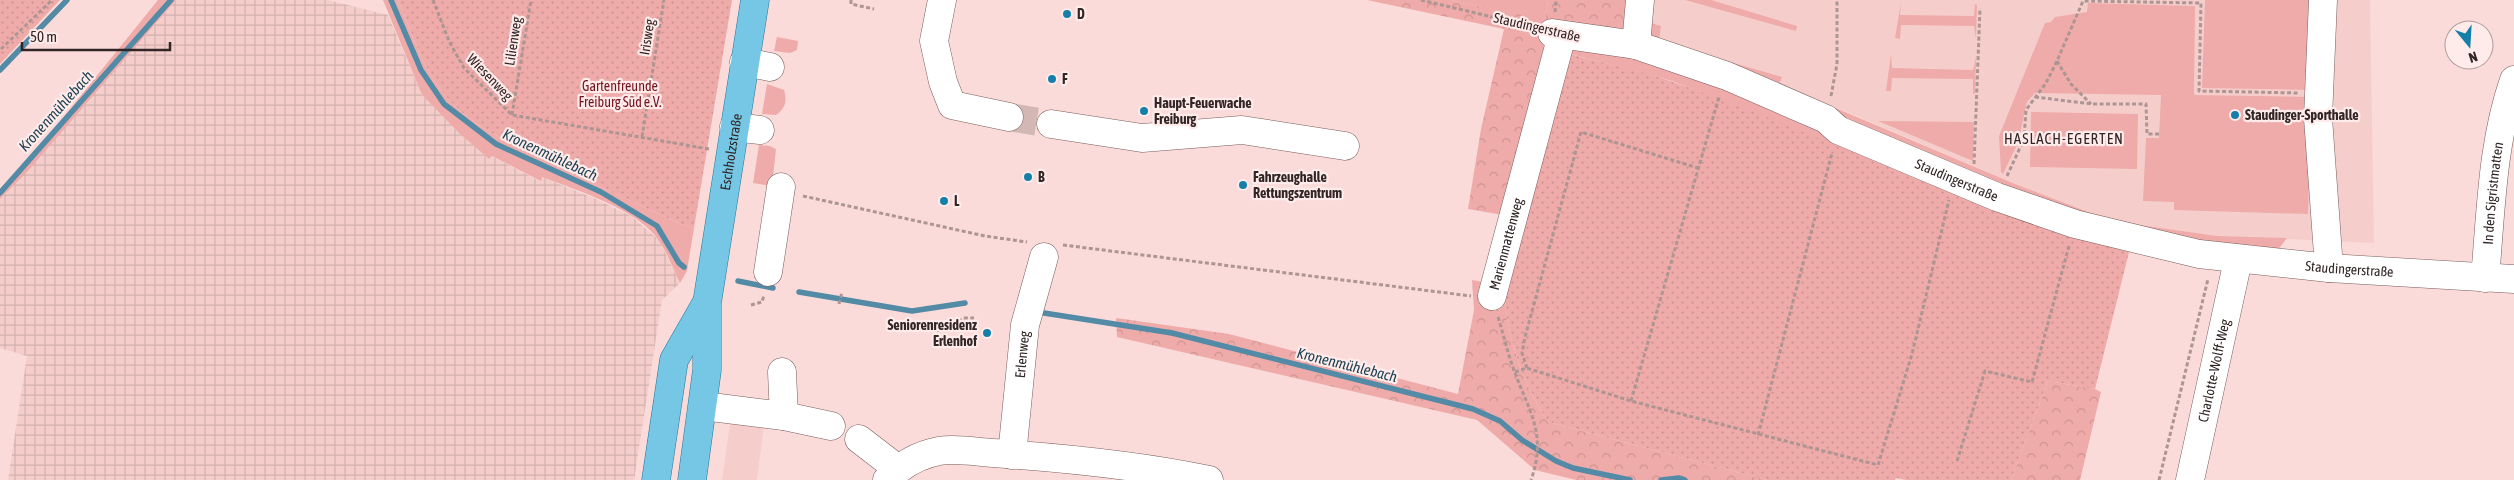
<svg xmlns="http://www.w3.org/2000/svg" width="2514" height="480" font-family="'Asap Condensed',sans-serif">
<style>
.built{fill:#f5cecc}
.industrial{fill:url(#industrial-grid)}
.grass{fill:#efaba9}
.forest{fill:url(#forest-crowns)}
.garden{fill:url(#garden-dots)}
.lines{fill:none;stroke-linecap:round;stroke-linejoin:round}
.stream{stroke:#538aa6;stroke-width:5.5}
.minor-tunnel{stroke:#d2b7b5;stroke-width:28;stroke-dasharray:28 14;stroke-linecap:butt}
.minor-casing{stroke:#785d5c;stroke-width:29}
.major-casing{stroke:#237697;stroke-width:29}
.path{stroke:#ac9593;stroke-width:3;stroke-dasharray:4 2.5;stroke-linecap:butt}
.minor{stroke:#fff;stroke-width:28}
.major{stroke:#76c7e5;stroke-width:28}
.poi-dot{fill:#1480a9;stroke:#ffebea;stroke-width:2}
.labels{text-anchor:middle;stroke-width:4.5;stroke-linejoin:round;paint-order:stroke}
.poi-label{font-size:14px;font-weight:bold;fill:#312525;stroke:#ffebea;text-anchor:start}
.street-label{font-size:14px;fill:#312525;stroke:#ffebea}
.park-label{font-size:14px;fill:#74121e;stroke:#ffebea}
.water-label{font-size:15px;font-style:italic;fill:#183e4f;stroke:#ffebea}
.neighbourhood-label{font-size:15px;letter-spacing:1px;fill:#312525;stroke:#ffebea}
</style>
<defs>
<pattern id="industrial-grid" width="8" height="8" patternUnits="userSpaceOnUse" patternTransform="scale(1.25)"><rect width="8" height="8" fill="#f5cecc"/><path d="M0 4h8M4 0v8" fill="none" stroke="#d2b1af"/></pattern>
<pattern id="forest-crowns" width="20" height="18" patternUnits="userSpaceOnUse" patternTransform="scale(1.25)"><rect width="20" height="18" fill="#efaba9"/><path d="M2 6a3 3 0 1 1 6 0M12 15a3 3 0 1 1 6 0" fill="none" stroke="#cd9391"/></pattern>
<pattern id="garden-dots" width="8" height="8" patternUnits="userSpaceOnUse" patternTransform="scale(1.25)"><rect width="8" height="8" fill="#efaba9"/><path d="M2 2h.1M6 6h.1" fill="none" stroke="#cd9391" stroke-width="1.8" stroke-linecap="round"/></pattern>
</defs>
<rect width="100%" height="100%" fill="#fadbd9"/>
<path class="built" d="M1631,0H2370L2374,243L2217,236L2140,225L2091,213L2015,184L1784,85L1626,38Z
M730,423L764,425L757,480H722Z"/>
<path class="industrial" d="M176,0H328L388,15L422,95L459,133L489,159L491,156L540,181L542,177L596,199L631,216L659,240L680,283L662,300L634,480H8L27,356L0,348V199L27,171Z"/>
<path class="grass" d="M158,0H176L27,172L0,199V191L28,161Z
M383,0H398C411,30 421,63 440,89C469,127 506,140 546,160C591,183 637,204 683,225L694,228L687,271L680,283C673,269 668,254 659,241C640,210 576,190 542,177L541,181L492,156L489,159L459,133L422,95Z
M1451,0H1548L1545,21Z
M1685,0H1711L1797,26L1796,31Z
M2205,0H2319L2317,90L2202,88Z
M1901,2L1900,15L1974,16L1975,4L1977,5L1976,39L1974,26L1901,25L1900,39L1895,38Z
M2088,3L2195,6L2194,95L2311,97L2308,214L2174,210V202L2143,201L2146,138H2159L2161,95L2035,93L2027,102L2018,143L2003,174L2001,172L1999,136L2045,23L2051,22L2055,17L2087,12Z
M1648,22L1661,26L1659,41L1782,77L1779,84L2015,184L2091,213L2140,225L2217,236L2287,238L2259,275L2182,263L2077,239L2009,215L1672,81L1567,53L1571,28L1649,40Z
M777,37L798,41L797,50L790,53L774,51Z
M1891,54L1892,68L1973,70L1976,57L1975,94L1973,93V79L1892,78L1891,91H1886Z
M767,84L784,90C787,101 786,108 776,115L762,114Z
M2031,112L2138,114L2137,169L2030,167Z
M1878,121L1974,122L1973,161Z
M759,145L770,146L776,149L772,186L753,183Z"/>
<path class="forest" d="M1367,0H1451L1545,20L1548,0H1631L1626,38L1572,29L1504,288C1506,335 1522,382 1548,422L1767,480H1576L1535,470L1477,420L1117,337L1116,318L1229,334L1458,394L1474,310L1472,280L1493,284L1509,216L1468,209L1481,129L1504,29Z
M2048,381L2095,389L2101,392L2080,480H2011Z"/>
<path class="garden" d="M0,0H60L0,64Z
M398,0H732L694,228L683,225C637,204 591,183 546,160C506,140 469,127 440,89C421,63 411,30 398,0Z
M1567,53C1602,63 1639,70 1673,82C1826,135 1972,211 2129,252L2095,389L2048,381L2011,480H1906L1896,478L1895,480H1767L1548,422C1522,382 1506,335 1504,288Z"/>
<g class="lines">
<path class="stream" d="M391,0L421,70L444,104L496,144L601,192L657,226L679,263L684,267
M0,70L67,0
M0,193L171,0
M738,281L773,288
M799,292L912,311L965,303
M1044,313L1172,333L1473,409L1500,421L1522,440L1556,461L1573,468L1630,480
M1661,480L1679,478L1685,480"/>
<path class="minor-tunnel" d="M1009,117L1051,124"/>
<g class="minor-casing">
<g id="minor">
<path d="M942,0L934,41L943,82L952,105L1009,117"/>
<path d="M2323,0L2318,118L2329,268"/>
<path id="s1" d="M1552,33L1636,45L1727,76L1826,119L1838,130L1997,197L2075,224L2199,254L2329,268L2514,279"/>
<path d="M1636,45L1640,0"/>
<path d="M744,62L770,67"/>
<path d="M1051,124L1142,138L1242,130L1345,146"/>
<path d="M734,127L760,130"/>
<path d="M768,272L781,187"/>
<path id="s2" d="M2485,278C2491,211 2492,143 2514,80"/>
<path id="s3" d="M1492,296L1562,35"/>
<path d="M782,372L784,416"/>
<path d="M703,406L784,416L831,426"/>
<path d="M859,439L898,469"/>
<path id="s4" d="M1012,455L1025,325L1044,257"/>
<path d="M887,480C902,464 918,455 939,451C956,448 976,452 993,453C1065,458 1139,465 1209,480"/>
<path id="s5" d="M2190,480L2238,260"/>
</g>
</g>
<g class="major-casing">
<g id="major">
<path d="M656,480L674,360L706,304"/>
<path id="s6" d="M692,480L707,370V303L755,0"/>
</g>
</g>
<path class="path" d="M433,0L449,41L464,68L512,115L709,149
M851,0V4L874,9
M1421,0L1530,26
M1555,12L1556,0
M1,49L52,0
M2057,61L2071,84L2091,104
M1831,96L1837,64V0
M2035,97L2092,104H2146L2147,134H2160
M512,115L531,0
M642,137L664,0
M1974,164L1980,8
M2007,176L2024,139L2026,110L2046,83L2057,61L2083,1L2201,3L2199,91L2298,93
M803,196L985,236L1027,242
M1063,245L1471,296
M839,304L842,292
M751,305L762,302L764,295
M1498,317C1504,336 1508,355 1515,373C1530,413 1547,435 1531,480
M917,329L949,331L963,318H974
M1527,368L1522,353L1525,337L1581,132L1698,168
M1515,372L1527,368L1631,401L1878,465L1912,354L1949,200
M1631,401L1719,97
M1758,435L1832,153
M1957,461L1985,371L2032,382L2069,246
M2159,480L2208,279"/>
<use href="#minor" class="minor"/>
<use href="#major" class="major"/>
</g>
<g class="poi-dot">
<circle cx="1067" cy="14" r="5"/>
<circle cx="1052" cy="79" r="5"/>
<circle cx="1144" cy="111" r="5"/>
<circle cx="2235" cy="115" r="5"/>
<circle cx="1028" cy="177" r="5"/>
<circle cx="1243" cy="185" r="5"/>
<circle cx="944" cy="201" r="5"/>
<circle cx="987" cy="333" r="5"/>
</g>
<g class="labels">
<g class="poi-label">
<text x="1077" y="19">D</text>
<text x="1062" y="84">F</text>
<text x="1154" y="108">Haupt-Feuerwache<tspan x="1154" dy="16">Freiburg</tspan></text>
<text x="2245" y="120">Staudinger-Sporthalle</text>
<text x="1038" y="182">B</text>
<text x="1253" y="182">Fahrzeughalle<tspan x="1253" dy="16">Rettungszentrum</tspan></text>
<text x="954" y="206">L</text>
<text x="977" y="330" text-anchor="end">Seniorenresidenz<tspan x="977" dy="16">Erlenhof</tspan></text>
</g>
<g class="street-label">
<text transform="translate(1537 27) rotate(13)" y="5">Staudingerstraße</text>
<text transform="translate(647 37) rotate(-81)" y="5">Irisweg</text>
<text transform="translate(513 41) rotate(-81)" y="5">Lilienweg</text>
<text transform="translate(490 77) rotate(46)" y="5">Wiesenweg</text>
<text dy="5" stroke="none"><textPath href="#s6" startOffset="331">Eschholzstraße</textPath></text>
<text dy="5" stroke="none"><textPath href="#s1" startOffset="434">Staudingerstraße</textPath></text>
<text dy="5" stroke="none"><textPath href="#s2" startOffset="85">In den Sigristmatten</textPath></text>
<text dy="5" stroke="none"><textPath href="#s3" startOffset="54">Marienmattenweg</textPath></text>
<text dy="5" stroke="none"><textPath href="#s1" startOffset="839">Staudingerstraße</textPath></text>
<text dy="5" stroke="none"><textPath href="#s4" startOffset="101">Erlenweg</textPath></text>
<text dy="5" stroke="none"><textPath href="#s5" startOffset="112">Charlotte-Wolff-Weg</textPath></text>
</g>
<g class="park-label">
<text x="620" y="91">Gartenfreunde<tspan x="620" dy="16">Freiburg Süd e.V.</tspan></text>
</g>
<g class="water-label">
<text transform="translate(56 111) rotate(-48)" y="5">Kronenmühlebach</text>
<text transform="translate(550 155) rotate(25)" y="5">Kronenmühlebach</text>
<text transform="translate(1347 365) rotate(14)" y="5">Kronenmühlebach</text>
</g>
<g class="neighbourhood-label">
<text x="2064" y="144">HASLACH-EGERTEN</text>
</g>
</g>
<g transform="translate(2469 45) rotate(162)"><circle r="24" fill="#ffebea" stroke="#ad9c9b"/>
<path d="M0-4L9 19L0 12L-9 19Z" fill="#1480a9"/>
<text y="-8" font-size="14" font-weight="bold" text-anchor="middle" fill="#312525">N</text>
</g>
<path d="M22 42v8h148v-8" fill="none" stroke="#312525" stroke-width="2.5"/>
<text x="30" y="42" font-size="15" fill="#312525" stroke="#ffebea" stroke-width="4" paint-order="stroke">50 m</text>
</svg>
